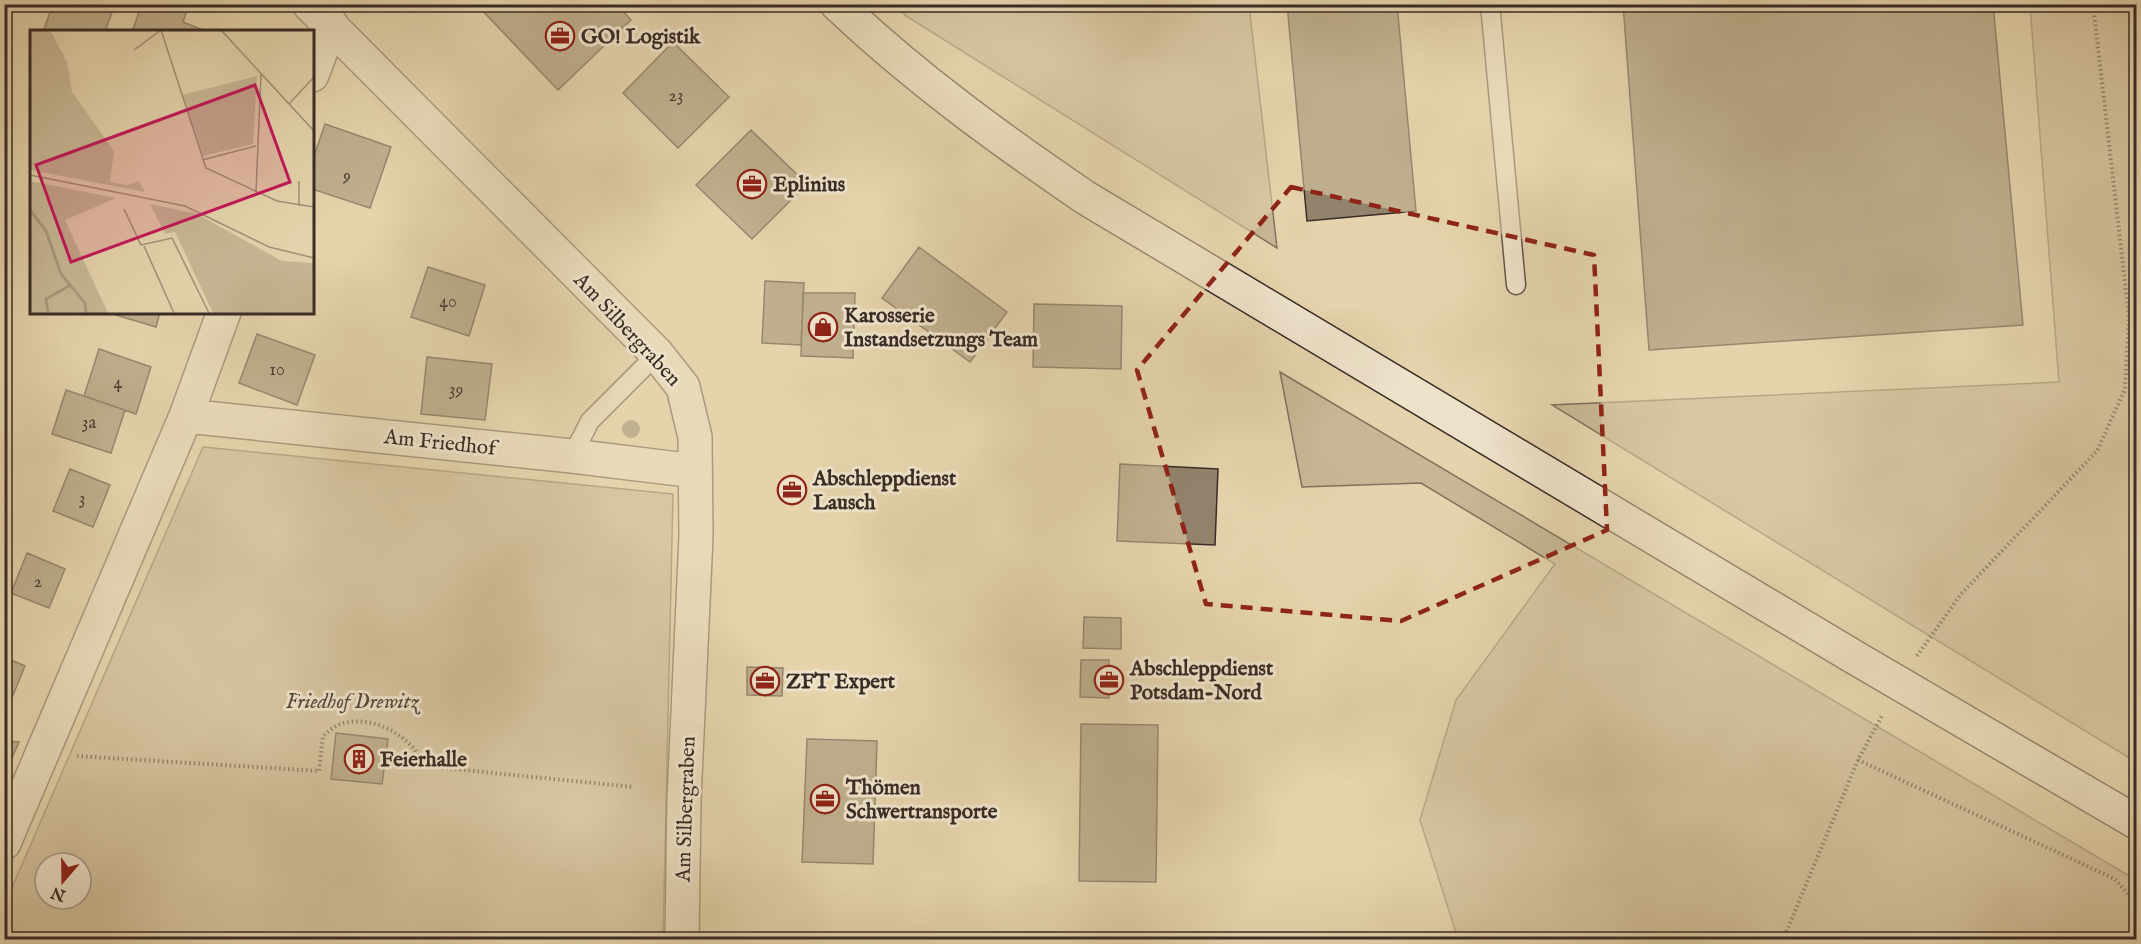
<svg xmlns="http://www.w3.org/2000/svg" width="2141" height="944" font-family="'IM FELL English',serif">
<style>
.green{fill:#c7b795;stroke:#80725e;stroke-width:1.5;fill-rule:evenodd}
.building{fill:#92836c;stroke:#392c27;stroke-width:1.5}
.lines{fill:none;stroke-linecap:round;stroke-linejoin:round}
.service-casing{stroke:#645648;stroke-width:21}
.minor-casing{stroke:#645648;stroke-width:36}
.secondary-casing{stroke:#392c27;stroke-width:36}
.path{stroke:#392c27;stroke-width:4;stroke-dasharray:1.5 3;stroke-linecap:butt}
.service{stroke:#ede2c9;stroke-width:18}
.minor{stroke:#ede2c9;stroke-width:33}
.secondary{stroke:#ede2c9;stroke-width:33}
.secondary-bridge-casing{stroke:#392c27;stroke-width:36;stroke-linecap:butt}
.secondary-bridge{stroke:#ede2c9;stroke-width:33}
.tree{fill:#95876f}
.marked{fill:none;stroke:#8f2418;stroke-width:4.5;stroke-dasharray:12 8;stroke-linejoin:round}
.labels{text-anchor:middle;stroke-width:6;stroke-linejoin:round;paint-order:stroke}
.number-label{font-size:18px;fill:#4f4238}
.poi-label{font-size:21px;font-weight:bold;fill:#392c27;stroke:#ede2c9;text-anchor:start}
.street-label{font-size:21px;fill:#392c27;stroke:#ede2c9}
.park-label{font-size:21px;font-style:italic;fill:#55483d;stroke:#ede2c9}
.inset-river{fill:none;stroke:#aa9a7f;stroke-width:3}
.inset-road{fill:none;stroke:#a09077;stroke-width:1.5}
.view{fill:#c2185b;fill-opacity:0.15;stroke:#c2185b;stroke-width:3}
.inset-edge{fill:none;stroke:#392c27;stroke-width:3}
</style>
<rect width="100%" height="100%" fill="#e4d3ac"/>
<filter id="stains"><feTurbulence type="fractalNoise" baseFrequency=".00333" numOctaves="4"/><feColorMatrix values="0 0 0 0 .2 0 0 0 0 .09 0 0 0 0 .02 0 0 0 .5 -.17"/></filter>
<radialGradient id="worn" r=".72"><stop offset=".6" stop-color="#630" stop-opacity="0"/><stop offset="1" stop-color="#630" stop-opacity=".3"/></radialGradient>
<path class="green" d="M896,5H1249L1277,248L906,16Z
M2030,5H2136V762L1552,405L2059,382Z
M1280,372L2136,880V939H1458L1420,820L1456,700L1555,564L1421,483L1302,487Z
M203,447L673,494L663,939L5,940V904ZM45,863H81V899H45Z"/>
<path class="building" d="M4,4H11L4,22Z
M53,4H115L105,32H43Z
M142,4H189L183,22L208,32H132Z
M476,4H616L631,20L558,90Z
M1287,4H1397L1416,211L1307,221Z
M1623,4H1993L2023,325L1649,350Z
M673,42L729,97L678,148L623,93Z
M325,124L391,147L370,208L312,189V162Z
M751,130L807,184L752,239L696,185Z
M919,247L1007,312L970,362L882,298Z
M428,267L485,285L469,336L411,317Z
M765,281L804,283L801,345L762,343Z
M803,293H855L853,358L801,356Z
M1034,304L1122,306L1121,369L1033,367Z
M106,312H160L156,327Z
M257,334L315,355L297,405L239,383Z
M99,349L151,367L136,414L84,396Z
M427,357L492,364L485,420L421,414Z
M66,390L125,410L111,453L52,434Z
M1120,464L1218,469L1215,545L1117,541Z
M70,469L110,485L93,527L53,511Z
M27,553L65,569L49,608L11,593Z
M1084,617L1121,618V649L1083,648Z
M4,657L25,666L9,705L4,704Z
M1081,660H1109V698L1080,697Z
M747,667L783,668L782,696L747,695Z
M1081,724L1158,725L1156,882L1079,881Z
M336,733L388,739L382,784L331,779Z
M807,739L877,741L873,864L802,862Z
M4,741L19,742L4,776Z"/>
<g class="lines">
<g class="service-casing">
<path id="service" d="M1490,4L1516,285
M572,456L590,421L657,354"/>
</g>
<g class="minor-casing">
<path id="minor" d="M309,4L657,354L683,387L695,437L696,536L684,800L682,940
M312,75L331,24
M186,416L572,456L695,471
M4,843L186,416L224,312"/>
</g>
<g class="secondary-casing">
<path id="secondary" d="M837,4C914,77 998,138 1086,198L1854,657
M1948,712L2136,822"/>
</g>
<path class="path" d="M1917,656L1961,594L2097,451L2125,389L2129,318L2093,4
M77,756L319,771L323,736C328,732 333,727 338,725C370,712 413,736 424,766L633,787
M1858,760L2115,879L2136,903
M1783,940L1858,760L1883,714"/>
<use href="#service" class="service"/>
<use href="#minor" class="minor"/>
<use href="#secondary" class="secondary"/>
<g class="secondary-bridge-casing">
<path id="secondary-bridge" d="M1854,657L1948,712"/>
</g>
<use href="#secondary-bridge" class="secondary-bridge"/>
</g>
<circle class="tree" cx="631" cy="429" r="9"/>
<path d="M0 0H2141V944H0ZM1291,187L1594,255L1607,530L1401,621L1206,604L1137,370Z" fill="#e4d3ac" fill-opacity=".55" fill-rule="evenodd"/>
<path class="marked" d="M1291,187L1594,255L1607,530L1401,621L1206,604L1137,370Z"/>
<defs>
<g id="office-ring" transform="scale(1.5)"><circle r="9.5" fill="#ede2c9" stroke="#8f2418" stroke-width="1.5"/><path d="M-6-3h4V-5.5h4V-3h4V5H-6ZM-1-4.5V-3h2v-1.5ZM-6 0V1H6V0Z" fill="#8f2418"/></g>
<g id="shop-ring" transform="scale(1.5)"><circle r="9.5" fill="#ede2c9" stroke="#8f2418" stroke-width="1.5"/><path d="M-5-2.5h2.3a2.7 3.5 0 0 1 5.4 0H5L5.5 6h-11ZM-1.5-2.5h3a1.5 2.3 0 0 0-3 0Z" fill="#8f2418"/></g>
<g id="building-ring" transform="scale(1.5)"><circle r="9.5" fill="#ede2c9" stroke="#8f2418" stroke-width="1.5"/><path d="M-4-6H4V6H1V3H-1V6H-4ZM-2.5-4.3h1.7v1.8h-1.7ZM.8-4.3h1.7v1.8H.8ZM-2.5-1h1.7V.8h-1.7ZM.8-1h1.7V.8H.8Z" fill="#8f2418"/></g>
</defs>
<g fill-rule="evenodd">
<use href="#office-ring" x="560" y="36"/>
<use href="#office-ring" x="752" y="184"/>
<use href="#shop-ring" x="823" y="327"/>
<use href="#office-ring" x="792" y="490"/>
<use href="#office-ring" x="1109" y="680"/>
<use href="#office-ring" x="765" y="681"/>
<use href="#building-ring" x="359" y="759"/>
<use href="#office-ring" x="825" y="799"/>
</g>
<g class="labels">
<g class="number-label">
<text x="676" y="101">23</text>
<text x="347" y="181">9</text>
<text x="448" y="307">40</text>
<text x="277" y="375">10</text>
<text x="118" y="388">4</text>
<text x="456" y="395">39</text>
<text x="89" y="428">3a</text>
<text x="82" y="504">3</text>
<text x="38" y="587">2</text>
</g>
<g class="poi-label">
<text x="581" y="43">GO! Logistik</text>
<text x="773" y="191">Eplinius</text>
<text x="844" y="322">Karosserie<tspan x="844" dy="24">Instandsetzungs Team</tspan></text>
<text x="813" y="485">Abschleppdienst<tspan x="813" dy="24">Lausch</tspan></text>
<text x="1130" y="675">Abschleppdienst<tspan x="1130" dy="24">Potsdam-Nord</tspan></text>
<text x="786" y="688">ZFT Expert</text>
<text x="380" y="766">Feierhalle</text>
<text x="846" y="794">Thömen<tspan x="846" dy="24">Schwertransporte</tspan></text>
</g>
<g class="street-label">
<text transform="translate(628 329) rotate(47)" y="7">Am Silbergraben</text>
<text transform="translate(440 442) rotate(6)" y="7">Am Friedhof</text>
<text transform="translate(685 809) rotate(-88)" y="7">Am Silbergraben</text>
</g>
<g class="park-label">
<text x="352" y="708">Friedhof Drewitz</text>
</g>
</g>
<g transform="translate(30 30)">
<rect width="284" height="284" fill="#e4d3ac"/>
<path d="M0,0H20L37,32L42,62L84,121L80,152L97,155L109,151L115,162L0,140ZM227,46L223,114L173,126L152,65ZM0,151L86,168L35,190L78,283H0ZM120,174L167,184L252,231L283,233V283H183L145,202L135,204Z" fill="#c7b795"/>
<path class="inset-river" d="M0,180L16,201L31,244L55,273L56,283M18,283L16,269L39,256"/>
<path class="inset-road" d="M191,0L284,101M104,20L131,0L176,138L247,171L284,177M259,74L284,47M172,130L226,116M0,145L155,176L239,217L284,228M269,151V176M226,162L231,44M94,179L111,215L142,208L179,283M114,216L144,283"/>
<path class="view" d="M225,55L260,152L41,232L6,135Z"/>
<rect width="284" height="284" class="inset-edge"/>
</g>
<rect width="2141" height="944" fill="none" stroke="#e4d3ac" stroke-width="24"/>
<rect x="6" y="6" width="2129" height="932" fill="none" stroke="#392c27" stroke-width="3"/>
<rect x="12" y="12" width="2117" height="920" fill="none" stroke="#392c27" stroke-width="1.5"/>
<g transform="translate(63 881) rotate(200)"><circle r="28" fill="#ede2c9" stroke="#a59988" stroke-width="1.5"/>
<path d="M0-4.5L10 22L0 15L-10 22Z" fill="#8f2418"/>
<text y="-9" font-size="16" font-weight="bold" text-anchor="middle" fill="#392c27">N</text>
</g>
<rect width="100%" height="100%" filter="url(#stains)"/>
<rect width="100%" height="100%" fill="url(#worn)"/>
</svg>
